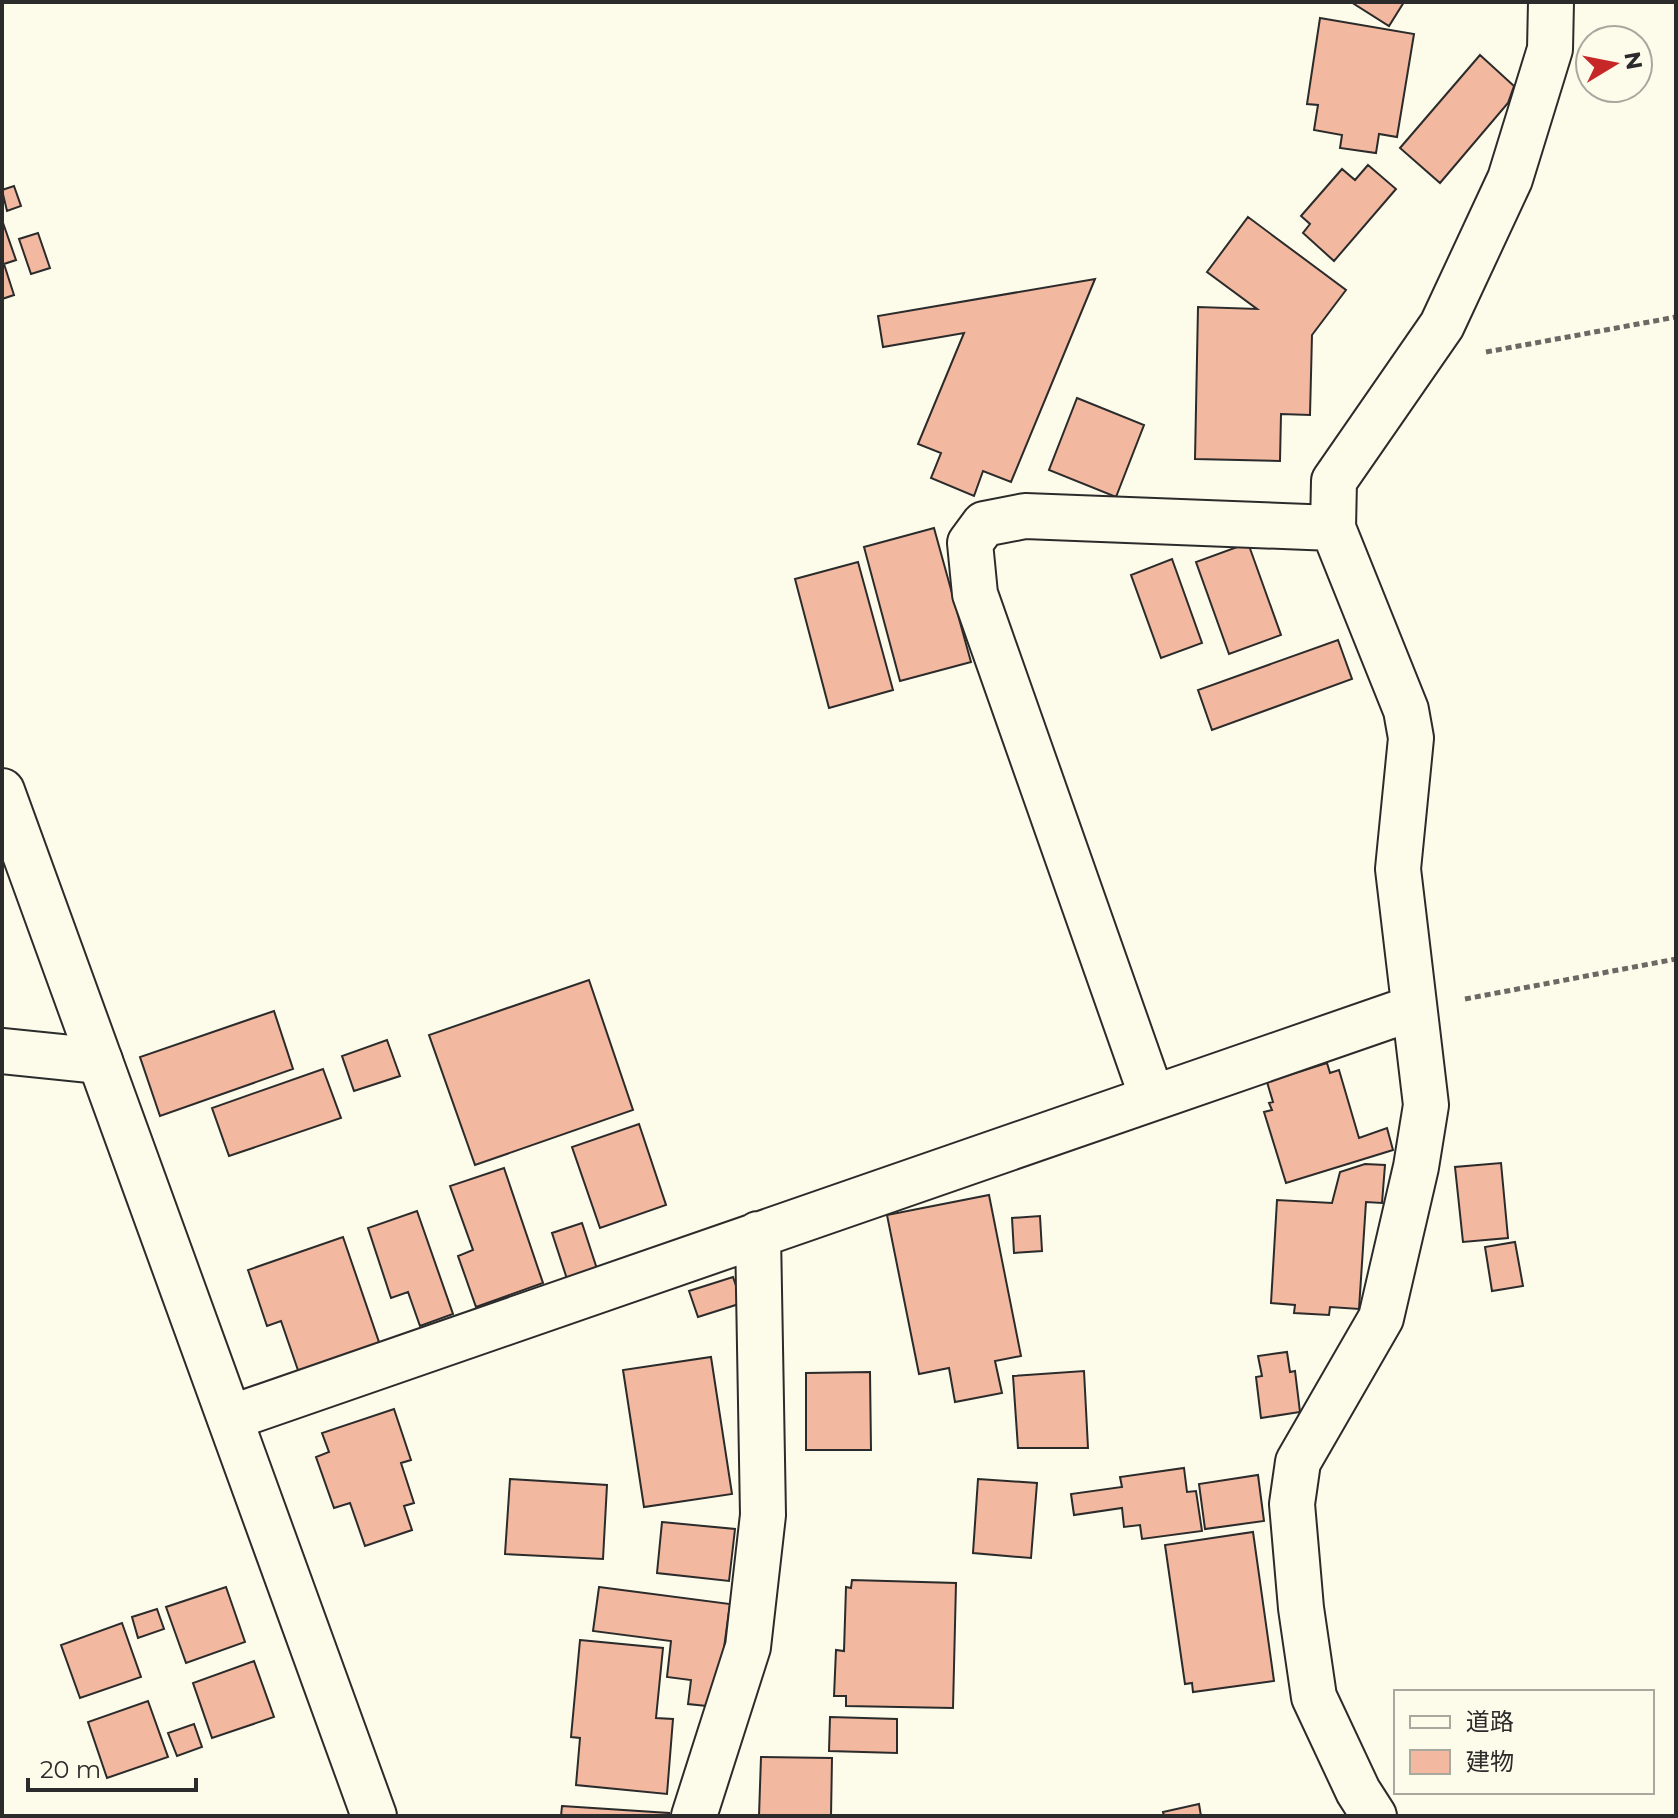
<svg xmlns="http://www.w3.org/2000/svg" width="1678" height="1818" font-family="Montserrat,'Noto Sans JP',sans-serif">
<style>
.building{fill:#f2b8a0;stroke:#2b2b2b;stroke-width:2}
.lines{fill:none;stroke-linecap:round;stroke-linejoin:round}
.street-casing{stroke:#2b2b2b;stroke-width:48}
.secondary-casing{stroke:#2b2b2b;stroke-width:48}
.path{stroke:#6a6964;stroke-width:5;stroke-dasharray:6 4;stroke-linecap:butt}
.street{stroke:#fdfbea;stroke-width:44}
.secondary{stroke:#fdfbea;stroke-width:44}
</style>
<rect width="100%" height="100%" fill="#fdfbea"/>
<path class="building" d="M1351,2H1404L1389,26Z
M1320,18L1414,34L1397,137L1379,134L1376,153L1340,148L1342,135L1314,130L1318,105L1307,104Z
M1480,55L1514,86L1508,103L1440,183L1400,148Z
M1368,165L1396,189L1334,261L1303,233L1310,224L1301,216L1342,169L1355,180Z
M14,186L21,206L7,211L2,190Z
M1248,217L1346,290L1312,335L1310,415L1281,414L1280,461L1195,459L1198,307L1257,309L1207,272Z
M2,220L16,260L4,264L14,295L2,299Z
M38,233L50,268L31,274L19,239Z
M1095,279L1011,482L983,471L974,496L931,478L941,453L918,444L964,333L883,347L878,316Z
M1077,398L1144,425L1116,497L1049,470Z
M934,528L971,662L900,681L864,547Z
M1248,543L1281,635L1229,654L1196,562Z
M1172,559L1202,643L1161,658L1131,575Z
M858,562L893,690L829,708L795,579Z
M1338,640L1352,679L1212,730L1198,690Z
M589,980L633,1110L475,1165L429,1035Z
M274,1011L293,1069L160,1116L140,1057Z
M387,1040L400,1076L354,1091L342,1056Z
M1327,1063L1330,1073L1339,1070L1359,1138L1387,1128L1393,1150L1286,1183L1264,1112L1272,1110L1269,1103L1273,1102L1267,1082Z
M323,1069L341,1118L229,1156L212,1108Z
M639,1124L666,1205L600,1228L572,1147Z
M1501,1163L1508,1238L1463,1242L1455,1167Z
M1365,1164L1385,1165L1382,1203L1366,1202L1359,1309L1330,1307L1329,1315L1294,1313L1295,1305L1271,1303L1277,1200L1332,1203L1340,1172Z
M504,1168L543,1283L476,1307L458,1256L473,1250L450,1186Z
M989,1195L1021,1356L995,1361L1002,1393L955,1402L949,1368L919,1374L887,1215Z
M417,1211L453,1314L420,1326L408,1292L391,1298L368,1228Z
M1040,1216L1042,1251L1014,1253L1012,1218Z
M582,1223L598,1272L568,1282L552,1233Z
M343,1237L381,1348L300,1376L281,1321L267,1326L248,1270Z
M1515,1242L1523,1286L1492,1291L1485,1247Z
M733,1277L742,1303L698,1317L689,1291Z
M1287,1352L1290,1372L1295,1371L1300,1412L1261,1418L1256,1377L1262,1376L1258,1356Z
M711,1357L732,1494L644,1507L623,1370Z
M1084,1371L1088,1448H1018L1013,1376Z
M870,1372L871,1450H806V1373Z
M394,1409L411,1460L401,1463L414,1503L404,1506L412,1530L365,1546L350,1503L334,1508L316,1457L329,1452L322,1433Z
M1184,1468L1187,1492L1196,1491L1202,1531L1142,1539L1140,1525L1124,1527L1122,1508L1074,1515L1071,1494L1122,1487L1120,1477Z
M1258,1475L1264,1521L1205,1529L1199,1484Z
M510,1479L607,1485L603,1559L505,1554Z
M978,1479L1037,1483L1031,1558L973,1553Z
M662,1522L735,1529L729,1581L657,1573Z
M1253,1532L1274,1681L1193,1692L1192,1683L1185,1684L1165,1545Z
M852,1580L956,1583L953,1708L846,1706V1696H834L836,1650L844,1651L846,1587L851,1588Z
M226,1587L245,1642L186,1663L166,1607Z
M599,1587L730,1604L716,1707L688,1704L691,1680L667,1677L671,1641L593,1631Z
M157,1609L164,1629L138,1638L132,1617Z
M122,1623L141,1677L80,1698L61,1645Z
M580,1640L663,1648L656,1718L673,1719L667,1794L576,1785L580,1738L571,1737Z
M254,1661L274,1717L212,1738L193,1683Z
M148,1701L168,1757L107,1778L88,1722Z
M830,1717L897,1719V1753L829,1751Z
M194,1724L202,1747L177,1756L168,1733Z
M761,1757L832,1758L831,1816H759Z
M1199,1804L1201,1816H1164L1163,1812Z
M562,1806L669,1813V1816H561Z"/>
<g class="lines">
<g class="street-casing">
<path id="street" d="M2,1051L100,1061
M1152,1097L975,594L970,543L984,524L1025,516L1333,528
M230,1418L1413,1008
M694,1816L748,1647L763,1515L758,1234
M1374,1816L1358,1791L1314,1697L1301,1608L1292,1504L1298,1462L1381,1318L1416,1167L1426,1105L1398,869L1411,738L1406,710L1333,528L1334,481L1442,325L1510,179L1550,49L1551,2"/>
</g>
<g class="secondary-casing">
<path id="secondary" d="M2,791L374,1816"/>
</g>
<path class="path" d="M1486,352L1676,317
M1465,999L1676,959"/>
<use href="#street" class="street"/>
<use href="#secondary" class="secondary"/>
</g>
<rect width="1678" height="1818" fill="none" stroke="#2b2b2b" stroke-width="8"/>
<rect x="1394" y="1690" width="260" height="104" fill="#fdfbea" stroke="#a9a89e" stroke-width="2"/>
<rect x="1410" y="1716" width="40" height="12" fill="#fdfbea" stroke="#a9a89e" stroke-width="2"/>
<text x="1466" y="1730" font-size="24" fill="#2b2b2b">道路</text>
<rect x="1410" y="1750" width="40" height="24" fill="#f2b8a0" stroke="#a9a89e" stroke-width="2"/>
<text x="1466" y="1770" font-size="24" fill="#2b2b2b">建物</text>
<g transform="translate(1614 64) rotate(80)"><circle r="38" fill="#fdfbea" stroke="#a9a89e" stroke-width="2"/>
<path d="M0-6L14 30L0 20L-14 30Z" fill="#c62828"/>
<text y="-12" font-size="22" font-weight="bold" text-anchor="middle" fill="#2b2b2b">N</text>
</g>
<path d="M28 1778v12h168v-12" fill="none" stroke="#2b2b2b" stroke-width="4"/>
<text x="40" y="1778" font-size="24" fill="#2b2b2b" stroke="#fdfbea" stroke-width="6" paint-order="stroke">20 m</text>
</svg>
